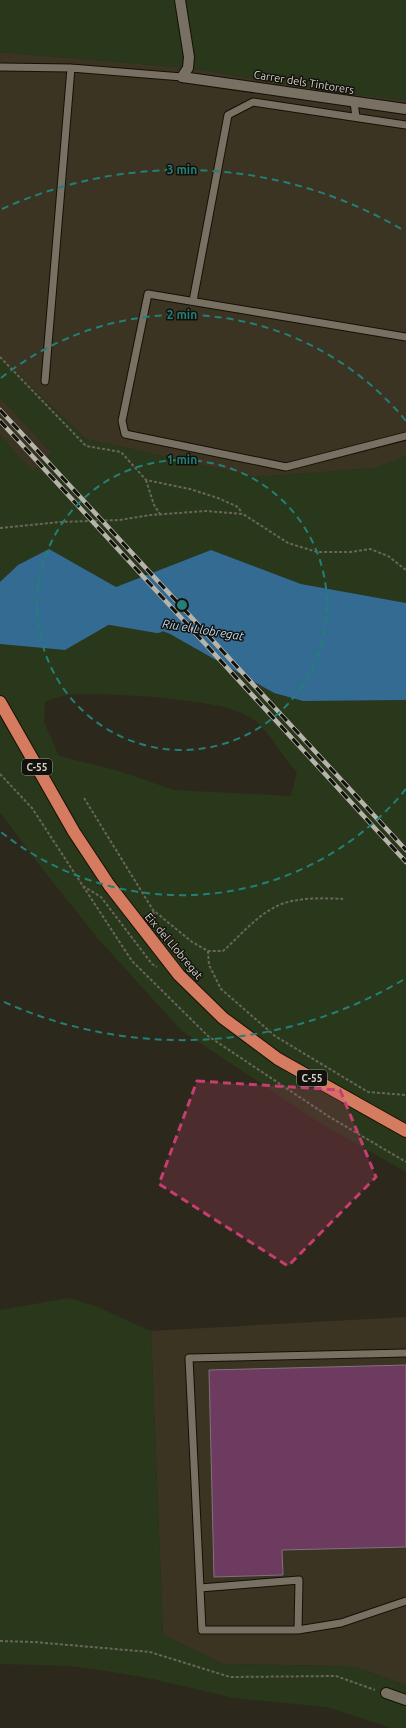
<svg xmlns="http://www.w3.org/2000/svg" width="406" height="1728" font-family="Ubuntu,sans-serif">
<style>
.built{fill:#3b3423}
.green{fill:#29381a;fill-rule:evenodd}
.water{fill:#346b92}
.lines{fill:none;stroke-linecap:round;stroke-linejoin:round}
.river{stroke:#346b92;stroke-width:22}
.building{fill:#6c3b5f;stroke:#81737c}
.lane-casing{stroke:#151006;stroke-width:9}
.street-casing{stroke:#151006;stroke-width:12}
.highway-casing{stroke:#151006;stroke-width:14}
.path{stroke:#6a655b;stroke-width:2;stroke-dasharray:3 2;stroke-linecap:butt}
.lane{stroke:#777063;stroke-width:7}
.street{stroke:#777063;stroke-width:10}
.highway{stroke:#d57b60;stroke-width:12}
.rail-casing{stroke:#b7b4ab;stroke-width:4.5}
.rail{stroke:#13110c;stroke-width:3;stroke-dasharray:9;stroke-linecap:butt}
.marked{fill:#c63d71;fill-opacity:0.2;stroke:#c63d71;stroke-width:3;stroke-dasharray:8 5;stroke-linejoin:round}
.ring{fill:none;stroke:#237f77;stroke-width:2;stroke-dasharray:7 5}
.labels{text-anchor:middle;stroke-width:3;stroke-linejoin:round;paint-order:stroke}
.shield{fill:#13110c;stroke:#9c9992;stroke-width:1}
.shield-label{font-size:10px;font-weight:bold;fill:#d6d3cb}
.street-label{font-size:11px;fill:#d6d3cb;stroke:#13110c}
.water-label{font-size:12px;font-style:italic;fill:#bddbf3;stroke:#13110c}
.centre{fill:#237f77;stroke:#13110c;stroke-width:2}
.ring-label{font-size:12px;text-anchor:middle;font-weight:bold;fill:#237f77;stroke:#13110c;stroke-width:3;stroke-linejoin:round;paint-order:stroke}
</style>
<rect width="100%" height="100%" fill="#2d281c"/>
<path class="built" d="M0,52L188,68L341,93L406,100V456L376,468L256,477L86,439L0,357Z
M0,397L52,453L32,472L0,435Z
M406,1317V1685L357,1668L340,1666L223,1664L163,1635L151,1331Z"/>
<path class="green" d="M0,0H406V100L341,93L188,68L0,52Z
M0,357L86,439L256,477L376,468L406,456V603L301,584L211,550L116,587L49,549L18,565L0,582V435L32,471L52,453L0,397Z
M124,616L170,634L274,693L303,701L406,700V1172L323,1125L182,1031L100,941L40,866L0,812V644L65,650ZM74,694C115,694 155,696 196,702C215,705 238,708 254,720C272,734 281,756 297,772L291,796L174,790L119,771L59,756L44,722L45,702L58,697Z
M69,1298L95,1306L151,1331L163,1635L223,1664L340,1666L357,1668L406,1685V1728H391L327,1707L234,1698L148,1678L119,1673L70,1666L0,1664V1310Z"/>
<path class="water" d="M49,549L116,587L211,550L301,584L406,603V700L303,701L274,693L170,634L124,616L65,650L0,644V582L18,565Z"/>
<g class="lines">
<path class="river" d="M93,611L157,622"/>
</g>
<path class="building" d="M406,1365V1547L282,1550L283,1575L214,1577L209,1370Z"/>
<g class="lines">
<g class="lane-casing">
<path id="lane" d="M0,67L71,68L182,77
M354,102L356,117
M193,301L228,115L253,102L406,125
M406,337L148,294L122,421L125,434L286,467L406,436
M45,381L71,68
M200,1588L189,1358L406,1353
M298,1630L299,1580L200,1588L202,1630H298L341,1623L406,1601"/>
</g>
<g class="street-casing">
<path id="street" d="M180,0L189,57L188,68L182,77L406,109
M386,1693L406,1700"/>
</g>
<g class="highway-casing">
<path id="highway" d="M0,702L74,832L109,885L179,975L223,1018L278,1059L406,1131"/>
</g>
<path class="path" d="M0,357L86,446L121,452L146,480L190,489L218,498L238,507L242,513
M146,480L154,505L160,514
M0,528L59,522L119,520L151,515L206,511L243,514L288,543L317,552H350L370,549L388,556L406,570
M0,774L32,808L132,961L208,1036L328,1116L406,1162
M84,798L153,910L192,942L208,951H223C240,936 256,916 277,906C295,897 324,898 344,899
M83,886L101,897L152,964L157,967
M153,911L157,926
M208,951L209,965L221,989L275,1036L368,1092L406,1095
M0,1641L34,1642L150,1652L230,1677L336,1676L375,1690"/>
<use href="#lane" class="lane"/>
<use href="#street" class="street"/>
<use href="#highway" class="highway"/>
<g class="rail-casing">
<path id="rail" d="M0,410L406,850
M0,421L406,862"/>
</g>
<use href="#rail" class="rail"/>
</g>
<path class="marked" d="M197,1081L340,1090L376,1177L288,1266L159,1184Z"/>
<g class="ring">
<circle cx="182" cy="605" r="145"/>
<path d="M406 789A290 290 0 0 1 1 832M1 378A290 290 0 0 1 406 421"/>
<path d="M403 980A435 435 0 0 1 2 1001M2 209A435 435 0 0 1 403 230"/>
</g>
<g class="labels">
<g class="shield">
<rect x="22" y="759" width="30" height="16" rx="3"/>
<rect x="297" y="1070" width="30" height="16" rx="3"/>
</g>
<g class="shield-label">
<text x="37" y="771">C-55</text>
<text x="312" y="1082">C-55</text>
</g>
<g class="street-label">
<text transform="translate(304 82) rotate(9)" y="4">Carrer dels Tintorers</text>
<text transform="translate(174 946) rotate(50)" y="4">Eix del Llobregat</text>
</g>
<g class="water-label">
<text transform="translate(203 630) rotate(9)" y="4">Riu el Llobregat</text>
</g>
</g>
<circle cx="182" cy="605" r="6" class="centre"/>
<g class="ring-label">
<text x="182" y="174">3 min</text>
<text x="182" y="319">2 min</text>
<text x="182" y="464">1 min</text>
</g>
</svg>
